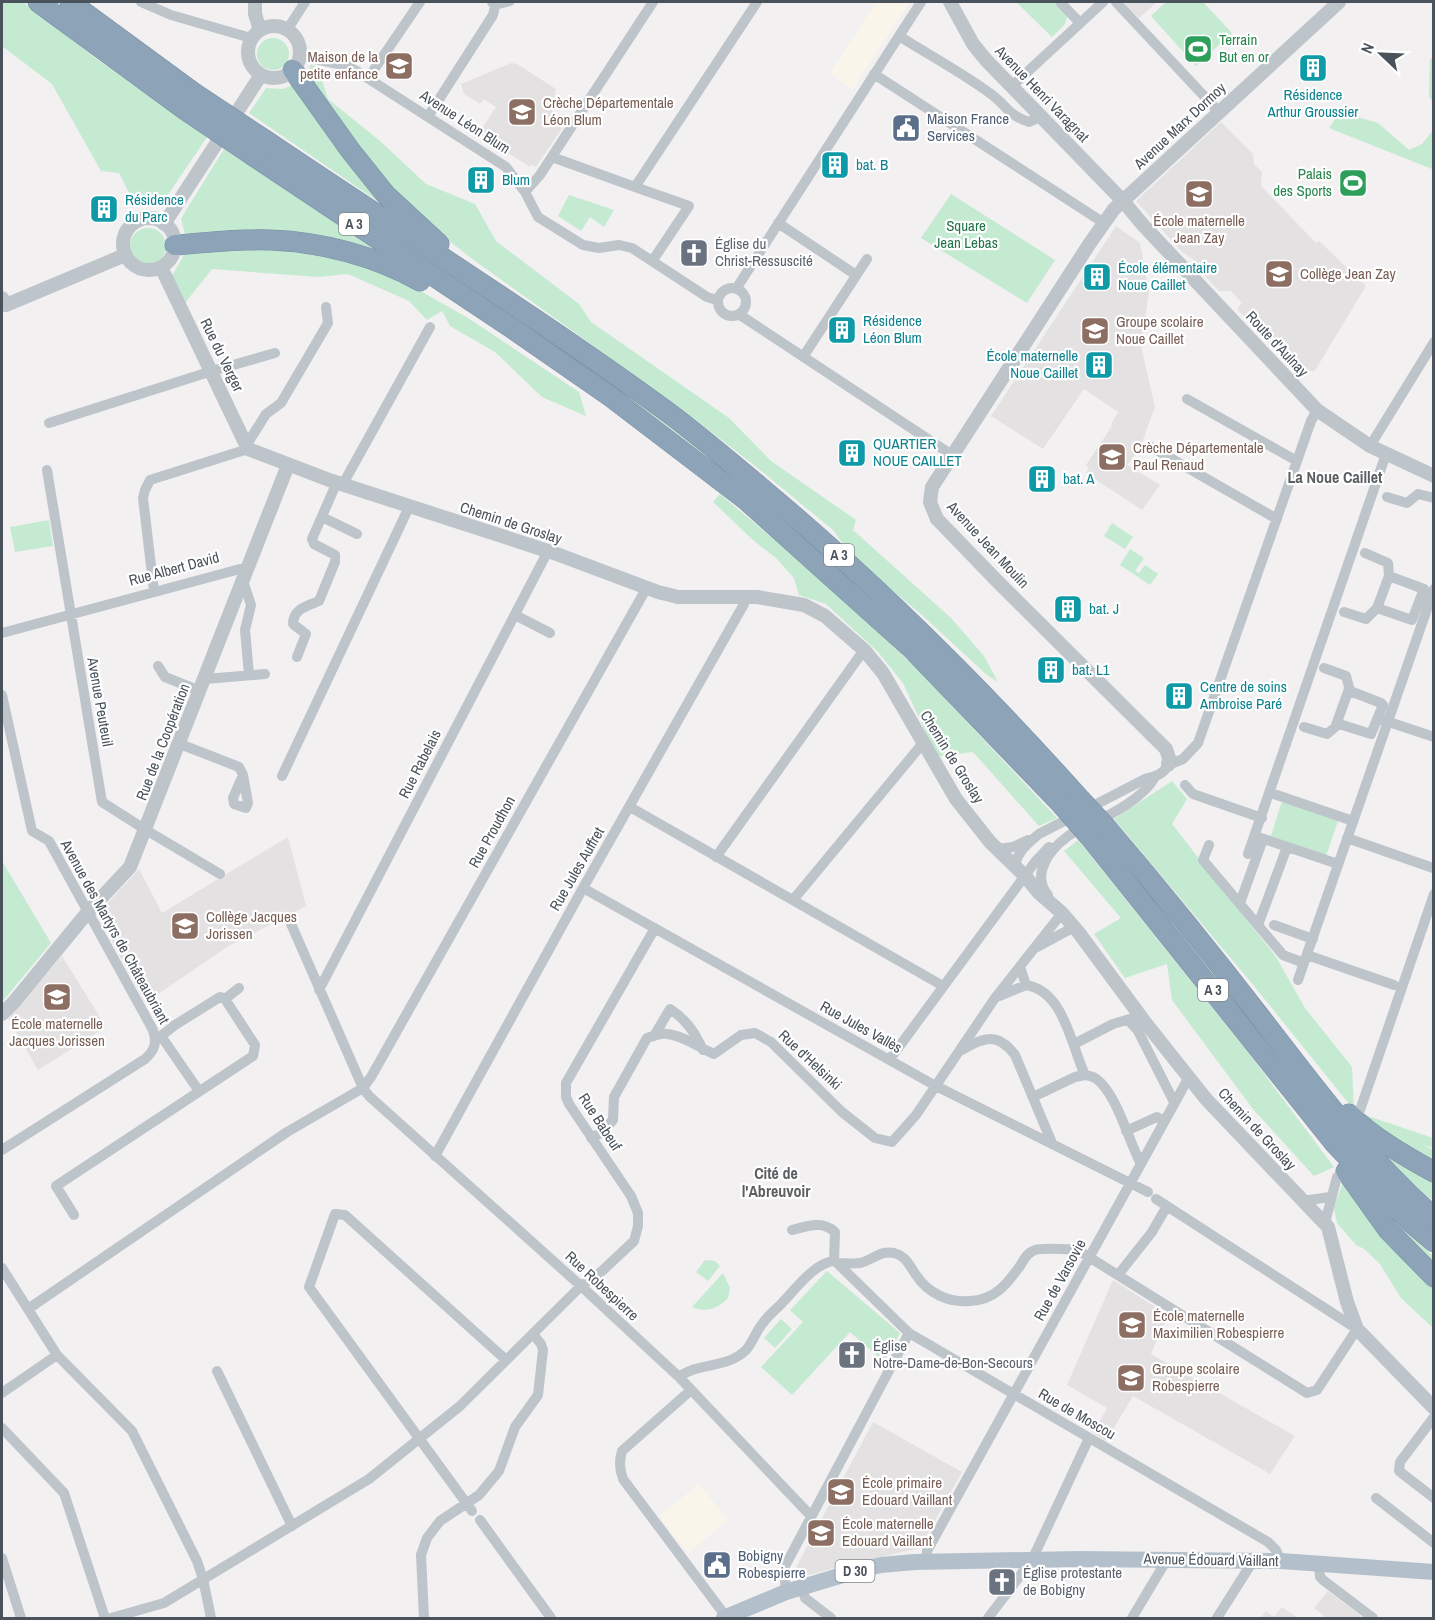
<svg xmlns="http://www.w3.org/2000/svg" width="1435" height="1620" font-family="'Archivo Narrow',sans-serif">
<style>
.commercial{fill:#faf5eb}
.education{fill:#e3e1e1}
.green{fill:#c4ead1}
.lines{fill:none;stroke-linecap:round;stroke-linejoin:round}
.motorway-casing{stroke:#798fa4;stroke-width:21}
.pedestrian{stroke:#bdc4ca;stroke-width:8}
.minor{stroke:#bdc4ca;stroke-width:10}
.tertiary{stroke:#bdc4ca;stroke-width:14}
.primary{stroke:#b3c0cb;stroke-width:16}
.motorway{stroke:#8da3b8;stroke-width:20}
.motorway-bridge-casing{stroke:#798fa4;stroke-width:21;stroke-linecap:butt}
.motorway-bridge{stroke:#8da3b8;stroke-width:20}
.labels{text-anchor:middle;stroke-width:4.5;stroke-linejoin:round;paint-order:stroke}
.shield{fill:#fff;stroke:#80878c;stroke-width:1.5}
.shield-label{font-size:14px;font-weight:bold;fill:#4a535b}
.leisure-label{font-size:15px;fill:#27864d;stroke:#fff;text-anchor:start}
.education-label{font-size:15px;fill:#785e54;stroke:#fff;text-anchor:start}
.street-label{font-size:15px;fill:#4a535b;stroke:#fff}
.culture-label{font-size:15px;fill:#0d838f;stroke:#fff;text-anchor:start}
.service-label{font-size:15px;fill:#4e5e75;stroke:#fff;text-anchor:start}
.park-label{font-size:15px;fill:#237449;stroke:#fff}
.worship-label{font-size:15px;fill:#5b616d;stroke:#fff;text-anchor:start}
.neighbourhood-label{font-size:16px;font-weight:bold;fill:#5d6063;stroke:#fff}
</style>
<rect width="100%" height="100%" fill="#f2f0f0"/>
<path class="commercial" d="M876,2H910L852,90L830,73Z
M699,1484L728,1520L688,1553L659,1516Z"/>
<path class="education" d="M1126,2H1157L1139,18L1126,5Z
M511,63L517,64L556,89L551,118L562,128L536,167L532,164L530,167L478,134L496,107L484,99L480,104L464,94L461,84Z
M1221,122L1253,154L1254,164L1262,172L1261,186L1316,243L1319,241L1366,286L1314,372L1310,370L1308,373L1302,368L1297,373L1237,309L1242,303L1231,291H1219L1192,262L1194,260L1182,252L1136,201Z
M1116,226L1140,243L1149,292L1141,346L1155,407L1140,448L1127,465L1160,485L1142,510L1086,473L1089,468L1086,465L1112,426L1111,424L1118,412L1084,389L1043,449L991,416Z
M288,837L306,906L227,947L145,1003L99,917L101,910L139,869L162,913Z
M62,956L106,1027L38,1070L8,1018Z
M1113,1280L1168,1315L1151,1354L1295,1436L1270,1474L1133,1396L1106,1441L1093,1433L1107,1408L1067,1385Z
M873,1422L962,1472L920,1548L853,1563L805,1576L794,1571Z
M1328,1591L1357,1613L1363,1618H1322L1324,1616L1314,1608Z
M1282,1607L1298,1618H1261L1266,1611L1274,1617Z"/>
<path class="green" d="M2,2H23L94,57L207,137L161,205L136,207L119,173L101,171L52,84L2,46Z
M1016,2H1053L1067,16L1065,24L1052,37Z
M1166,2H1203L1232,33L1196,66L1151,16Z
M257 54a16 16 0 1 1 32 0a16 16 0 1 1-32 0Z
M1433,56V103L1429,96L1430,60Z
M311,64L318,68L328,99L380,141L426,184L475,204L496,241L579,304L591,322L729,418L771,461L856,520L853,530L951,618L984,656L998,682L987,675L922,615L853,558L833,530L754,465L688,414L471,258L420,218L380,179L306,76Z
M297,83L395,213L249,113L266,88L283,89Z
M1340,112L1378,123L1409,150L1422,144L1433,130L1432,169L1329,128Z
M238,130L616,384L750,487L895,618C845,574 797,528 745,487C584,358 408,247 236,133Z
M224,149L405,268L353,247L186,238L181,219L185,212Z
M951,194L1055,260L1027,303L921,238Z
M569,195L614,210L604,227L590,217L581,231L558,216Z
M130 246a18 18 0 1 1 36 0a18 18 0 1 1-36 0Z
M286,247L342,257L403,281L468,318L579,392L586,416L542,397L495,352L450,326L442,311L427,320L409,301L348,274L319,277L212,269L185,303L172,276L188,248Z
M720,494L841,596L921,673L1057,818L1039,826L973,752L937,757L903,683L878,652L826,604L799,595L794,578L776,558L754,541L713,502Z
M49,520L53,546L15,552L10,527Z
M1112,523L1133,537L1125,549L1104,536Z
M1130,549L1144,558L1135,571L1139,573L1145,565L1158,574L1150,585L1120,565Z
M1052,775L1406,1202L1433,1228V1232L1343,1139Z
M1172,781L1187,799L1172,824L1276,957L1305,1008L1352,1067L1354,1110L1254,986L1114,819Z
M1283,802L1338,821L1326,856L1271,836L1281,804Z
M1078,840L1250,1055L1334,1167L1314,1176L1253,1109L1172,1000L1167,964L1125,978L1094,934L1121,918L1064,851Z
M2,861L51,943L2,1002Z
M1365,1115L1433,1138V1148L1424,1145L1433,1150V1165L1364,1120Z
M1383,1150L1433,1179V1201L1395,1167Z
M1344,1179L1413,1268L1433,1287V1328L1401,1298L1380,1264L1363,1248L1357,1246L1337,1223L1334,1208Z
M1383,1209L1433,1256V1273Z
M705,1260L715,1261L720,1266L708,1281L696,1272Z
M827,1271L900,1333L884,1362L850,1332L792,1395L761,1367L803,1322L790,1310Z
M723,1273L730,1288L728,1298C717,1309 707,1313 692,1307Z
M781,1319L792,1329L775,1348L764,1338Z"/>
<g class="lines">
<g class="motorway-casing">
<path id="motorway" d="M38,2L184,109
M70,2L194,93
M293,70L350,150L386,195L439,244
M265,140C401,232 541,319 673,416C702,438 730,462 759,486C874,582 980,687 1080,799
M255,157L516,331L611,397L746,500L912,649L1062,805
M175,245C207,243 239,238 271,240C322,242 375,256 420,281
M1106,827C1159,889 1211,953 1261,1018C1315,1088 1367,1159 1434,1217
M1089,836L1335,1144L1409,1221L1434,1242
M1349,1114C1374,1138 1403,1155 1434,1172
M1346,1171L1388,1230L1434,1277"/>
</g>
<path class="pedestrian" d="M495,6L510,2"/>
<path class="minor" d="M141,2L171,15L251,38
M1060,2L1080,23
M1116,2L1219,112
M287,30L305,2
M899,36C929,55 963,73 991,94C1007,106 1008,115 1029,122L1040,117
M300,56L348,66L355,70L506,167L525,192L538,217L583,245L599,248L619,245L632,248L707,297L717,300
M874,74L1104,223
M369,77L420,2
M1011,87L1103,2
M429,115L493,15L495,6L492,2
M552,157L635,187L757,2
M635,187L689,206L653,260
M525,192L540,175L653,2
M778,223L856,275
M718 302a14 14 0 1 1 28 0a14 14 0 1 1-28 0Z
M736,289L921,2
M740,315L952,455
M803,357L867,259
M1187,399L1297,461
M49,423L212,371L275,353
M246,446L266,414L281,403L328,323L326,307
M1370,446L1434,342
M1151,447L1277,519
M47,470L102,802L146,830L220,874
M343,484L430,327
M1387,497L1407,503L1418,494L1434,498
M322,517L357,534
M243,581L251,605L245,630L249,675
M154,591L143,498L145,490L150,480L248,449
M1377,608L1389,576
M1344,612L1366,619L1377,608L1412,620L1424,589L1389,576L1388,563L1365,553
M515,615L550,633
M2,633L240,569H247
M297,657L306,634L293,624C293,609 307,606 319,601L335,562V555L314,544L312,539L337,482
M158,666L165,677L200,691
M205,679L265,674
M2,695L32,831L49,841L153,1030C157,1043 155,1050 145,1059L2,1150
M1380,719L1434,737
M1336,725L1349,689
M1304,727L1327,734L1339,724L1371,734L1383,705L1381,703L1350,691L1346,676L1324,668
M180,744L239,767L243,775L248,803L246,808L234,804L233,798L243,775
M282,776L409,507
M1185,785L1193,794L1262,818
M1271,793L1353,821
M630,807L943,986
M1255,836L1338,864
M1347,838L1433,868
M1209,845L1203,860L1283,955L1304,963
M997,849L1013,847L1028,840
M1248,854L1386,454
M716,857L864,650
M1015,866C1018,851 1027,844 1039,834L1145,779C1155,777 1164,774 1168,765L1183,759L1198,743L1311,421L1317,410
M583,888L934,1085L1148,1192
M1048,895C1031,875 1049,850 1067,837C1073,832 1081,829 1088,826C1110,815 1144,798 1155,777
M793,900L923,743
M1240,903L1263,839
M288,917L363,1088L369,1096L581,1286L679,1377L811,1516
M1258,925L1287,847
M1274,925L1313,939
M1037,947L1074,927
M1307,955L1394,985
M1020,967L1026,985C1064,991 1071,1045 1085,1075C1091,1076 1096,1077 1101,1083C1118,1100 1129,1141 1141,1164
M1298,980L1434,589
M319,990L548,551
M999,996L1026,985
M1129,1021L1138,1031L1174,1102
M161,1036L175,1025L220,997L225,999L239,988
M161,1036L199,1091
M654,1036L670,1009C686,1019 695,1033 703,1050
M1074,1044L1113,1024L1133,1018
M962,1050C983,1037 998,1032 1015,1055L1052,1143
M890,1059L1035,862L1049,847
M1033,1097L1075,1077L1085,1075
M1359,1113L1434,894
M1126,1131L1157,1117L1164,1121
M591,1138L601,1133L613,1120L614,1097L647,1038C653,1036 661,1033 667,1034C683,1035 699,1048 714,1054L741,1035L755,1033L771,1042L842,1112L875,1138L892,1142L916,1115L995,998L1062,913L1057,908
M435,1156L583,888L744,604L746,598
M1302,1201L1330,1197
M74,1215L56,1186L253,1056L255,1045L225,999
M1328,1227L1326,1219L1337,1177
M792,1230C807,1226 823,1220 835,1232L834,1261
M835,1261L909,1333L1268,1542L1276,1550L1281,1561
M837,1263C845,1263 853,1264 860,1263C873,1260 880,1250 894,1253C906,1256 909,1265 916,1275C928,1293 948,1303 970,1301C995,1300 1007,1284 1020,1266C1024,1259 1028,1252 1035,1250C1044,1247 1066,1250 1076,1249L1307,1393L1317,1390L1357,1329L1156,1199
M2,1268L57,1355L132,1431L197,1561L203,1579L211,1618
M1118,1275L1152,1232L1167,1206
M28,1309L287,1132L363,1088L371,1077L646,589
M217,1371L292,1526
M679,1377C698,1362 727,1369 746,1350C753,1342 756,1331 763,1323C768,1315 776,1310 782,1303C795,1290 814,1263 834,1261
M691,1390L622,1451C619,1461 619,1469 623,1479L727,1618
M2,1393L57,1355
M1434,1417L1400,1462L1399,1471L1434,1498
M2,1428L64,1493L105,1618
M1376,1498L1434,1543
M472,1511L309,1287L335,1214L345,1215L505,1359
M480,1520L551,1618
M2,1558L21,1618
M926,1562L927,1551L1189,1077
M1319,1563L1320,1577L1323,1580L1373,1618
M802,1588L805,1598L831,1618
M786,1592L784,1568L909,1333
M111,1618L164,1603L369,1479L460,1406L581,1286L602,1271L634,1241L638,1226V1213L631,1196L569,1104L566,1097V1083L655,928
M424,1618L421,1555L427,1538L440,1521L479,1495L499,1471L515,1427L538,1395L543,1350L541,1344L533,1334
M988,1618L1032,1560L1089,1438
M1132,1618L1166,1561
M1217,1618L1253,1561"/>
<path class="tertiary" d="M255,2V14L260,30
M950,2L973,44L986,60L1123,201L1143,225L1317,410L1370,446L1434,476
M248 52a26 26 0 1 1 52 0a26 26 0 1 1-52 0Z
M123 244a26 26 0 1 1 52 0a26 26 0 1 1-52 0Z
M164,224L261,75
M161,267L248,449L332,481L554,553L658,592L678,597H757L804,605L825,616L864,650L883,673L956,799L990,842L1025,876L1039,893L1062,913L1079,933L1144,1021L1206,1099L1328,1227L1347,1302L1357,1329L1434,1408
M2,298L6,305L125,255
M1168,765L1169,758L1166,749L999,583L937,519L930,502L932,487L1090,243L1114,209L1339,2
M2,1014L14,1002L87,913L130,867L288,465"/>
<path class="primary" d="M724,1618L786,1592L856,1571L881,1565L915,1562L1079,1559L1281,1561L1434,1572"/>
<use href="#motorway" class="motorway"/>
<g class="motorway-bridge-casing">
<path id="motorway-bridge" d="M194,93L265,140
M184,109L255,157
M1080,799L1106,827
M1062,805L1089,836"/>
</g>
<use href="#motorway-bridge" class="motorway-bridge"/>
</g>
<defs>
<g id="stadium-square" transform="scale(1.5)"><rect x="-9" y="-9" width="18" height="18" rx="4" fill="#2e9e5b" stroke="#fff"/><path d="M0-5a6.5 5 0 1 0 0 10a6.5 5 0 1 0 0-10ZM-3.5-1.8h7v3.6h-7Z" fill="#fff"/></g>
<g id="school-square" transform="scale(1.5)"><rect x="-9" y="-9" width="18" height="18" rx="4" fill="#8d6e63" stroke="#fff"/><path d="M0-5L7-2L0 1L-7-2ZM-4 1L0 2.5L4 1V4Q0 6-4 4Z" fill="#fff"/></g>
<g id="building-square" transform="scale(1.5)"><rect x="-9" y="-9" width="18" height="18" rx="4" fill="#0f9aa8" stroke="#fff"/><path d="M-4-6H4V6H1V3H-1V6H-4ZM-2.5-4.3h1.7v1.8h-1.7ZM.8-4.3h1.7v1.8H.8ZM-2.5-1h1.7V.8h-1.7ZM.8-1h1.7V.8H.8Z" fill="#fff"/></g>
<g id="civic-square" transform="scale(1.5)"><rect x="-9" y="-9" width="18" height="18" rx="4" fill="#5c6f8a" stroke="#fff"/><path d="M-.6-6.5H3V-4.5H.6V-3L4-1V1h2V6H-6V1h2V-1L-.6-3ZM-1.2 2.5V6h2.4V2.5Z" fill="#fff"/></g>
<g id="church-square" transform="scale(1.5)"><rect x="-9" y="-9" width="18" height="18" rx="4" fill="#6b7280" stroke="#fff"/><path d="M-1.2-6h2.4v3.5h3.3v2.4h-3.3V6h-2.4V-.1h-3.3v-2.4h3.3Z" fill="#fff"/></g>
</defs>
<g fill-rule="evenodd">
<use href="#stadium-square" x="1198" y="49"/>
<use href="#school-square" x="399" y="66"/>
<use href="#building-square" x="1313" y="68"/>
<use href="#school-square" x="522" y="112"/>
<use href="#civic-square" x="906" y="128"/>
<use href="#building-square" x="835" y="165"/>
<use href="#building-square" x="481" y="180"/>
<use href="#stadium-square" x="1353" y="183"/>
<use href="#school-square" x="1199" y="194"/>
<use href="#building-square" x="104" y="209"/>
<use href="#church-square" x="694" y="253"/>
<use href="#school-square" x="1279" y="274"/>
<use href="#building-square" x="1097" y="277"/>
<use href="#building-square" x="842" y="330"/>
<use href="#school-square" x="1095" y="331"/>
<use href="#building-square" x="1099" y="365"/>
<use href="#building-square" x="852" y="453"/>
<use href="#school-square" x="1112" y="457"/>
<use href="#building-square" x="1042" y="479"/>
<use href="#building-square" x="1068" y="609"/>
<use href="#building-square" x="1051" y="670"/>
<use href="#building-square" x="1179" y="696"/>
<use href="#school-square" x="185" y="926"/>
<use href="#school-square" x="57" y="997"/>
<use href="#school-square" x="1132" y="1325"/>
<use href="#church-square" x="852" y="1355"/>
<use href="#school-square" x="1131" y="1378"/>
<use href="#school-square" x="841" y="1492"/>
<use href="#school-square" x="821" y="1533"/>
<use href="#civic-square" x="717" y="1565"/>
<use href="#church-square" x="1002" y="1582"/>
</g>
<g class="labels">
<g class="shield">
<rect x="339" y="213" width="30" height="22" rx="4.5"/>
<rect x="824" y="544" width="30" height="22" rx="4.5"/>
<rect x="1198" y="979" width="30" height="22" rx="4.5"/>
<rect x="835.5" y="1560" width="39" height="22" rx="4.5"/>
</g>
<g class="shield-label">
<text x="354" y="229">A 3</text>
<text x="839" y="560">A 3</text>
<text x="1213" y="995">A 3</text>
<text x="855" y="1576">D 30</text>
</g>
<g class="leisure-label">
<text x="1219" y="45">Terrain<tspan x="1219" dy="17">But en or</tspan></text>
<text x="1332" y="179" text-anchor="end">Palais<tspan x="1332" dy="17">des Sports</tspan></text>
</g>
<g class="education-label">
<text x="378" y="62" text-anchor="end">Maison de la<tspan x="378" dy="17">petite enfance</tspan></text>
<text x="543" y="108">Crèche Départementale<tspan x="543" dy="17">Léon Blum</tspan></text>
<text x="1199" y="226" text-anchor="middle">École maternelle<tspan x="1199" dy="17">Jean Zay</tspan></text>
<text x="1300" y="279">Collège Jean Zay</text>
<text x="1116" y="327">Groupe scolaire<tspan x="1116" dy="17">Noue Caillet</tspan></text>
<text x="1133" y="453">Crèche Départementale<tspan x="1133" dy="17">Paul Renaud</tspan></text>
<text x="206" y="922">Collège Jacques<tspan x="206" dy="17">Jorissen</tspan></text>
<text x="57" y="1029" text-anchor="middle">École maternelle<tspan x="57" dy="17">Jacques Jorissen</tspan></text>
<text x="1153" y="1321">École maternelle<tspan x="1153" dy="17">Maximilien Robespierre</tspan></text>
<text x="1152" y="1374">Groupe scolaire<tspan x="1152" dy="17">Robespierre</tspan></text>
<text x="862" y="1488">École primaire<tspan x="862" dy="17">Edouard Vaillant</tspan></text>
<text x="842" y="1529">École maternelle<tspan x="842" dy="17">Edouard Vaillant</tspan></text>
</g>
<g class="street-label">
<text transform="translate(1042 94) rotate(46)" y="5">Avenue Henri Varagnat</text>
<text transform="translate(465 122) rotate(33)" y="5">Avenue Léon Blum</text>
<text transform="translate(1180 126) rotate(-43)" y="5">Avenue Marx Dormoy</text>
<text transform="translate(1277 344) rotate(47)" y="5">Route d'Aulnay</text>
<text transform="translate(222 355) rotate(64)" y="5">Rue du Verger</text>
<text transform="translate(511 523) rotate(18)" y="5">Chemin de Groslay</text>
<text transform="translate(988 545) rotate(47)" y="5">Avenue Jean Moulin</text>
<text transform="translate(174 569) rotate(-15)" y="5">Rue Albert David</text>
<text transform="translate(100 702) rotate(80)" y="5">Avenue Peuteuil</text>
<text transform="translate(163 742) rotate(-69)" y="5">Rue de la Coopération</text>
<text transform="translate(952 757) rotate(58)" y="5">Chemin de Groslay</text>
<text transform="translate(420 764) rotate(-63)" y="5">Rue Rabelais</text>
<text transform="translate(492 832) rotate(-61)" y="5">Rue Proudhon</text>
<text transform="translate(577 869) rotate(-60)" y="5">Rue Jules Auffret</text>
<text transform="translate(115 932) rotate(61)" y="5">Avenue des Martyrs de Châteaubriant</text>
<text transform="translate(861 1027) rotate(29)" y="5">Rue Jules Vallès</text>
<text transform="translate(810 1060) rotate(43)" y="5">Rue d'Helsinki</text>
<text transform="translate(600 1122) rotate(57)" y="5">Rue Babeuf</text>
<text transform="translate(1257 1129) rotate(47)" y="5">Chemin de Groslay</text>
<text transform="translate(1060 1280) rotate(-61)" y="5">Rue de Varsovie</text>
<text transform="translate(602 1286) rotate(43)" y="5">Rue Robespierre</text>
<text transform="translate(1077 1414) rotate(30)" y="5">Rue de Moscou</text>
<text transform="translate(1211 1560) rotate(1)" y="5">Avenue Édouard Vaillant</text>
</g>
<g class="culture-label">
<text x="1313" y="100" text-anchor="middle">Résidence<tspan x="1313" dy="17">Arthur Groussier</tspan></text>
<text x="856" y="170">bat. B</text>
<text x="502" y="185">Blum</text>
<text x="125" y="205">Résidence<tspan x="125" dy="17">du Parc</tspan></text>
<text x="1118" y="273">École élémentaire<tspan x="1118" dy="17">Noue Caillet</tspan></text>
<text x="863" y="326">Résidence<tspan x="863" dy="17">Léon Blum</tspan></text>
<text x="1078" y="361" text-anchor="end">École maternelle<tspan x="1078" dy="17">Noue Caillet</tspan></text>
<text x="873" y="449">QUARTIER<tspan x="873" dy="17">NOUE CAILLET</tspan></text>
<text x="1063" y="484">bat. A</text>
<text x="1089" y="614">bat. J</text>
<text x="1072" y="675">bat. L1</text>
<text x="1200" y="692">Centre de soins<tspan x="1200" dy="17">Ambroise Paré</tspan></text>
</g>
<g class="service-label">
<text x="927" y="124">Maison France<tspan x="927" dy="17">Services</tspan></text>
<text x="738" y="1561">Bobigny<tspan x="738" dy="17">Robespierre</tspan></text>
</g>
<g class="park-label">
<text x="966" y="231">Square<tspan x="966" dy="17">Jean Lebas</tspan></text>
</g>
<g class="worship-label">
<text x="715" y="249">Église du<tspan x="715" dy="17">Christ-Ressuscité</tspan></text>
<text x="873" y="1351">Église<tspan x="873" dy="17">Notre-Dame-de-Bon-Secours</tspan></text>
<text x="1023" y="1578">Église protestante<tspan x="1023" dy="17">de Bobigny</tspan></text>
</g>
<g class="neighbourhood-label">
<text x="1335" y="483">La Noue Caillet</text>
<text x="776" y="1179">Cité de<tspan x="776" dy="18">l'Abreuvoir</tspan></text>
</g>
</g>
<rect width="1435" height="1620" fill="none" stroke="#4a535b" stroke-width="6"/>
<g transform="translate(1381 54) rotate(293)" stroke="#ffffff" stroke-width="4.5" paint-order="stroke">
<path d="M0-4.5L10 22L0 15L-10 22Z" fill="#4a535b"/>
<text y="-9" font-size="16" font-weight="bold" text-anchor="middle" fill="#4a535b">N</text>
</g>
</svg>
